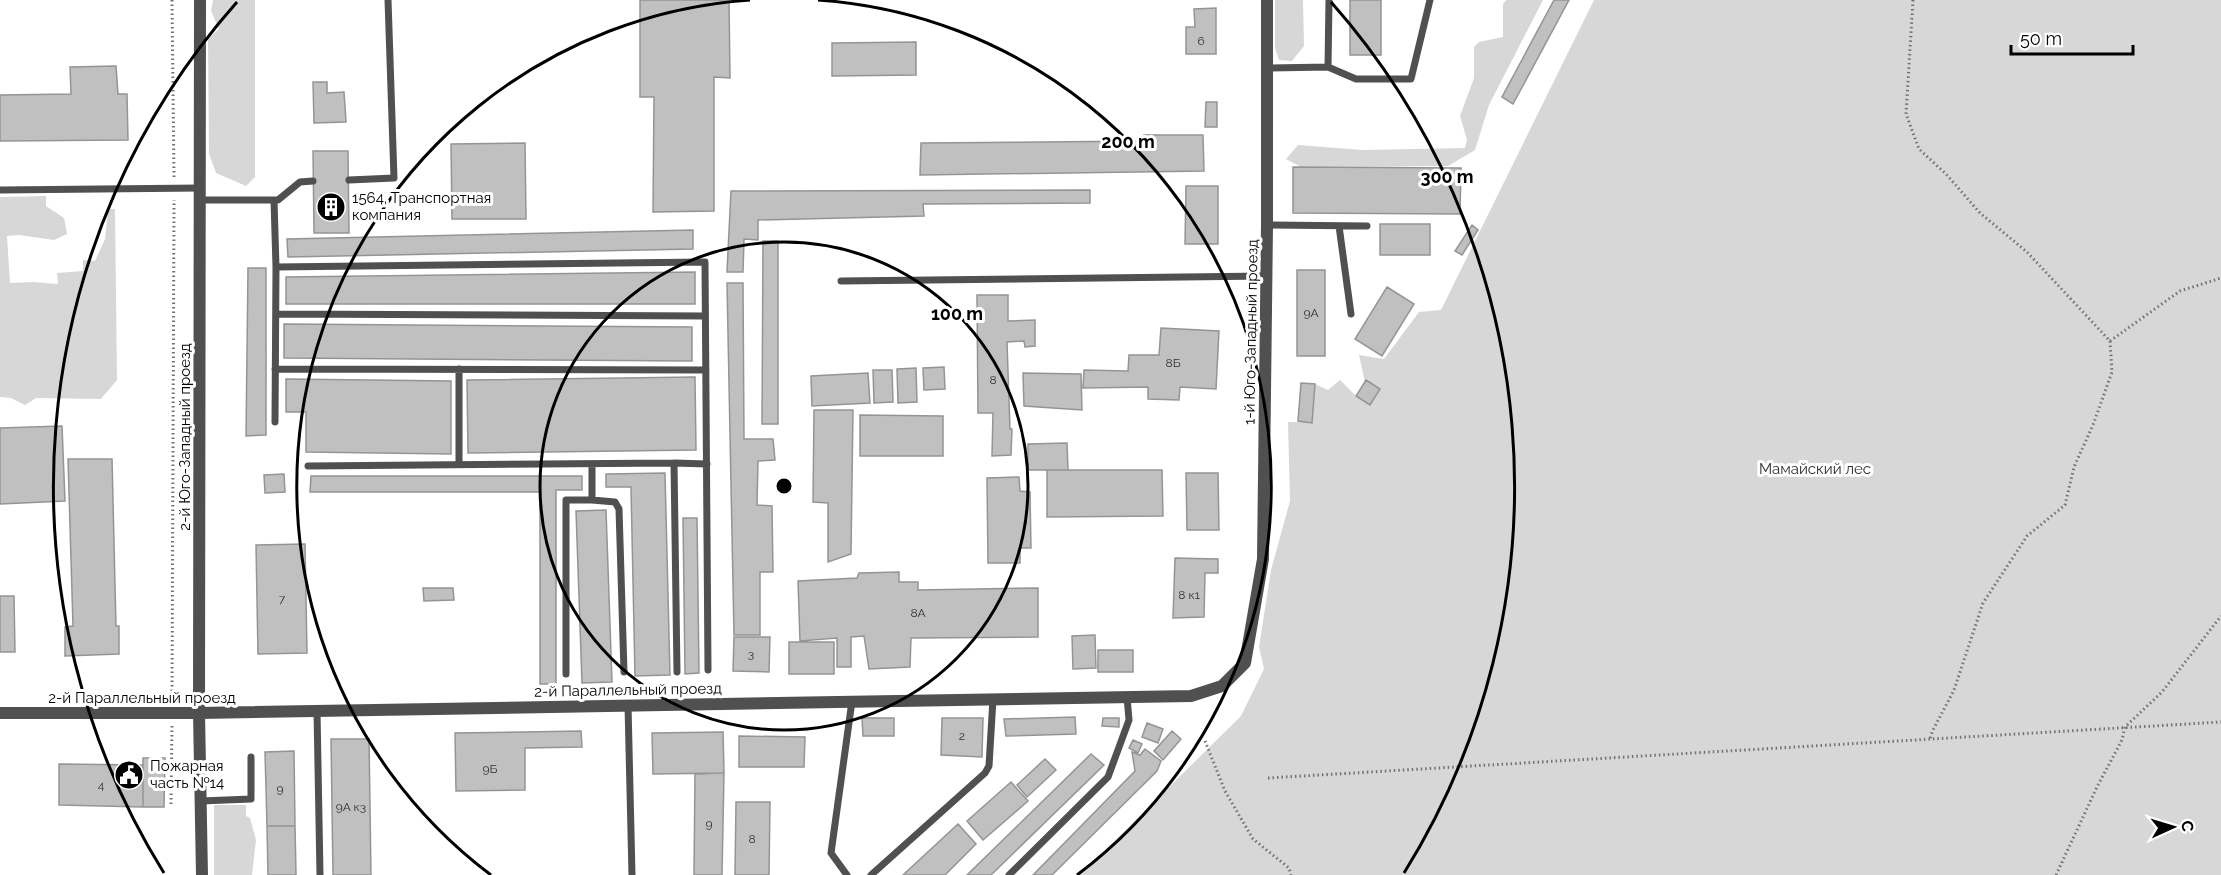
<svg xmlns="http://www.w3.org/2000/svg" width="2221" height="875" font-family="Raleway,sans-serif">
<style>
.green{fill:#d7d7d7}
.building{fill:#c0c0c0;stroke:#949494;stroke-width:1.5}
.lines{fill:none;stroke-linecap:round;stroke-linejoin:round}
.path{stroke:#727272;stroke-width:3;stroke-dasharray:1.5 3;stroke-linecap:butt}
.service{stroke:#505050;stroke-width:7}
.minor{stroke:#505050;stroke-width:12}
.ring{fill:none;stroke:#000;stroke-width:3}
.labels{text-anchor:middle;stroke-width:6;stroke-linejoin:round;paint-order:stroke}
.number-label{font-size:12px;fill:#303030}
.poi-label{font-size:15px;fill:#000;stroke:#fff;text-anchor:start}
.street-label{font-size:15px;fill:#000;stroke:#fff}
.park-label{font-size:15px;fill:#2e2e2e;stroke:#fff}
.centre{fill:#000;stroke:#fff;stroke-width:3}
.ring-label{font-size:18px;text-anchor:middle;font-weight:bold;fill:#000;stroke:#fff;stroke-width:6;stroke-linejoin:round;paint-order:stroke}
</style>
<rect width="100%" height="100%" fill="#fff"/>
<path class="green" d="M213,0H255V177L246,186L216,173L209,154L208,39L219,29L211,11Z
M1275,0H1303L1304,46L1292,61L1279,60L1275,48Z
M1506,0H1543L1489,105L1475,150L1448,166L1301,167L1286,159L1298,145L1363,150L1465,148L1467,140L1460,116L1474,78V47L1479,42L1503,37V4Z
M1594,0H2221V875H1080L1241,716L1264,669L1259,647L1271,570L1290,501L1288,422H1312L1315,384L1328,390L1340,380L1356,396L1370,405L1359,355L1384,359L1419,312L1441,310Z
M46,196V206L64,218L67,234L54,240L19,235L7,236L10,283L33,282L58,284L57,273L83,271V260L95,261L105,239L108,209H115L117,380L101,399L36,398L25,405L11,398L0,397V197Z
M214,805H246V816L250,818L256,840L252,875H214Z"/>
<path class="building" d="M640,0H729L730,78L714,77V211L653,212L654,97H640Z
M1350,0H1381V55H1350Z
M1554,0H1569L1513,104L1502,97Z
M1216,8V54H1186V27H1195L1194,9Z
M916,42V75L832,76V43Z
M116,66L118,94H127L128,140L0,141V95L71,94L70,67Z
M313,82H327V93L344,92L346,122L314,123Z
M1206,102H1217V127H1205Z
M1144,135H1203L1204,171L920,175L921,143L1144,141Z
M525,143L526,219H452L451,144Z
M313,151H348L349,233H314Z
M1293,167L1461,168L1460,214L1293,213Z
M1186,186H1218V244H1185Z
M1090,190V203L923,204L924,216L758,220V240L744,239L743,272H727L731,191Z
M1380,224H1430V255H1380Z
M1472,225L1478,230L1462,255L1455,251Z
M693,230V249L288,257L287,239Z
M763,241H778V424H762Z
M248,268H266V435L246,436Z
M1297,270H1325V356H1297Z
M695,272V304H286V277Z
M727,283H743L744,439H773L775,460L758,461L757,505L772,506L773,572H760V635H734Z
M1387,287L1414,304L1382,356L1355,339Z
M977,295H1008V321L1035,320V346L1025,347L1024,341L1007,342L1010,429H1012L1011,455L992,456L993,413H978Z
M284,324L692,327V361L284,358Z
M1161,328L1219,331L1216,389L1180,387L1179,400L1148,399V387L1083,388L1084,370L1128,371L1129,355H1159Z
M944,367L945,389L924,390L923,368Z
M916,368L917,402L898,403L897,369Z
M873,370H892L893,402L874,403Z
M868,373L870,403L812,406L811,376Z
M1023,373L1081,374L1082,410L1024,406Z
M695,377L696,450L468,453L467,380Z
M286,379L451,381V454L306,452V412H286Z
M1366,380L1380,389L1370,405L1356,396Z
M1301,383L1315,384L1312,423L1298,421Z
M814,410H853L851,554L828,562V503L813,502Z
M860,415L943,416V456H860Z
M62,426L65,501L0,504V428Z
M1067,443L1068,470H1028V444Z
M68,459H112L116,626H119V654L65,656V627L73,626Z
M1047,470H1162L1163,516L1047,517Z
M665,473L670,675L635,676L631,487H606V474Z
M1186,473H1218L1219,530H1187Z
M284,474L285,492L265,493L264,475Z
M311,476H582V490H556V684H540V492H310Z
M1019,477L1020,491L1030,492L1031,548H1020V563H988L987,478Z
M606,510L612,682L582,683L576,511Z
M683,518H697L699,673L685,674Z
M305,544L307,653L258,654L256,545Z
M1175,558L1218,559V573H1205L1204,617L1173,618Z
M899,572V582H918V590L1038,588V637L911,638L910,667L869,669L864,636L851,637V667H837V638L800,641L798,581L857,578L859,573Z
M423,588H453L454,600L424,601Z
M0,596H14L15,652H0Z
M1095,635L1096,668L1073,669L1072,636Z
M734,637H770L769,672L733,671Z
M789,642H834V674H789Z
M1098,650H1133V672H1098Z
M1075,717L1076,734L1006,736L1004,719Z
M862,718H894V736H863Z
M942,718H983L982,757L941,755Z
M1103,718H1119V727L1102,726Z
M1147,723L1163,729L1158,743L1142,737Z
M581,731L582,747L525,748V790L456,791L455,733Z
M1172,731L1181,739L1163,760L1154,751Z
M723,732L724,773L653,774L652,733Z
M739,736L805,737L804,767H739Z
M331,739H369L371,875H333Z
M1133,740L1142,744L1138,753L1129,748Z
M1145,749L1161,761L1157,771L1052,875H1033L1135,771L1132,752L1140,755Z
M294,751L295,826H267L265,752Z
M1091,754L1104,765L991,875H967Z
M143,758H165L164,807H143Z
M1045,759L1056,770L1027,797L1017,785Z
M59,764L143,765V807L59,805Z
M724,773L722,875H694L695,774Z
M1011,782L1028,801L983,840L967,821Z
M736,802H770L769,875H735Z
M958,824L976,844L945,875H903Z
M267,826H295L296,875H268Z"/>
<g class="lines">
<path class="path" d="M172,0L174,178
M1913,0L1906,114L1919,149L1946,174L1980,213L2027,252L2110,341L2112,372L2093,425L2074,467L2065,505L2027,536L1983,603L1954,690L1932,732L1930,739
M2110,341L2180,291L2221,278
M172,700L174,200
M1205,741L1225,791L1253,839L1289,868L1291,875
M1268,778L2221,722
M171,804L172,725
M2056,875L2097,787L2122,740L2125,727L2162,692L2221,616"/>
<path class="service" d="M1328,67L1356,79H1411L1430,0
M1267,68L1328,67L1329,0
M349,180L394,178L388,0
M0,190L200,188
M200,200H278L300,182L313,181
M274,200L276,267L275,422
M1267,225L1367,226
M1339,226L1351,314
M276,267L705,262L708,670
M841,281L1267,276
M276,314L705,316
M275,369L706,370
M459,464V369
M308,466L674,463
M592,500L615,502L619,509L624,672
M677,672L674,463L707,464
M566,674V500H592V464
M628,705L632,875
M317,711L320,875
M201,801L251,799V757
M847,875L831,853L852,701
M871,875L985,773L989,766L993,699
M1009,875L1108,777L1129,720L1127,697"/>
<path class="minor" d="M200,0L199,713L202,875
M0,713H199L1191,696L1222,686L1245,663L1263,559L1267,225V0"/>
</g>
<g class="ring">
<circle cx="784" cy="486" r="244"/>
<path d="M491 875A487 487 0 0 1 750 0M818 0A487 487 0 0 1 1077 875"/>
<path d="M164 873A731 731 0 0 1 237 2M1331 2A731 731 0 0 1 1404 873"/>
</g>
<defs>
<g id="building-disc" transform="scale(1.5)"><circle r="9.5" fill="#000" stroke="#fff"/><path d="M-4-6H4V6H1V3H-1V6H-4ZM-2.5-4.3h1.7v1.8h-1.7ZM.8-4.3h1.7v1.8H.8ZM-2.5-1h1.7V.8h-1.7ZM.8-1h1.7V.8H.8Z" fill="#fff"/></g>
<g id="civic-disc" transform="scale(1.5)"><circle r="9.5" fill="#000" stroke="#fff"/><path d="M-.6-6.5H3V-4.5H.6V-3L4-1V1h2V6H-6V1h2V-1L-.6-3ZM-1.2 2.5V6h2.4V2.5Z" fill="#fff"/></g>
</defs>
<g fill-rule="evenodd">
<use href="#building-disc" x="331" y="207"/>
<use href="#civic-disc" x="129" y="775"/>
</g>
<g class="labels">
<g class="number-label">
<text x="1201" y="45">6</text>
<text x="1311" y="317">9А</text>
<text x="1173" y="367">8Б</text>
<text x="993" y="384">8</text>
<text x="1189" y="599">8 к1</text>
<text x="282" y="603">7</text>
<text x="918" y="617">8А</text>
<text x="751" y="658">3</text>
<text x="962" y="740">2</text>
<text x="490" y="773">9Б</text>
<text x="101" y="789">4</text>
<text x="280" y="793">9</text>
<text x="351" y="811">9А к3</text>
<text x="709" y="828">9</text>
<text x="752" y="843">8</text>
</g>
<g class="poi-label">
<text x="352" y="203">1564, Транспортная<tspan x="352" dy="17">компания</tspan></text>
<text x="150" y="771">Пожарная<tspan x="150" dy="17">часть №14</tspan></text>
</g>
<g class="street-label">
<text transform="translate(1251 332) rotate(-89)" y="5">1-й Юго-Западный проезд</text>
<text transform="translate(185 437) rotate(-90)" y="5">2-й Юго-Западный проезд</text>
<text transform="translate(628 690) rotate(-1)" y="5">2-й Параллельный проезд</text>
<text x="142" y="703">2-й Параллельный проезд</text>
</g>
<g class="park-label">
<text x="1815" y="474">Мамайский лес</text>
</g>
</g>
<circle cx="784" cy="486" r="9" class="centre"/>
<g class="ring-label">
<text x="1128" y="148">200 m</text>
<text x="1447" y="183">300 m</text>
<text x="957" y="320">100 m</text>
</g>
<g transform="translate(2173 827) rotate(86)" stroke="#ffffff" stroke-width="4.5" paint-order="stroke">
<path d="M0-4.5L10 22L0 15L-10 22Z" fill="#000000"/>
<text y="-9" font-size="16" font-weight="bold" text-anchor="middle" fill="#000000">С</text>
</g>
<path d="M2011 45v9h122v-9" fill="none" stroke="#000000" stroke-width="3"/>
<text x="2020" y="45" font-size="18" fill="#000000" stroke="#ffffff" stroke-width="4.5" paint-order="stroke">50 m</text>
</svg>
